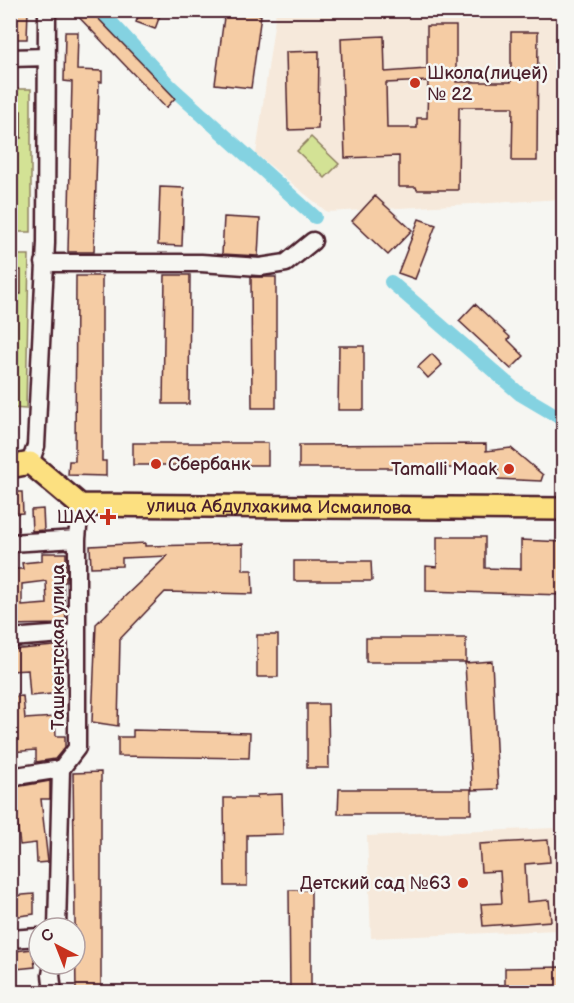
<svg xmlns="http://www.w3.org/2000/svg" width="574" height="1003" font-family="'Balsamiq Sans',sans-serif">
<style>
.built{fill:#f6e9db}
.green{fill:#d3e295;stroke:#8e8060;stroke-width:1.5}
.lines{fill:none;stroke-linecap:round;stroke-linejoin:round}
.canal{stroke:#84d2e1;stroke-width:14}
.building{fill:#f5cca4;stroke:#4a1f2b;stroke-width:1.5;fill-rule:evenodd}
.minor-casing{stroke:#4a1f2b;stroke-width:21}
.major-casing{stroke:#4a1f2b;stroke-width:26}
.minor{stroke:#f6f6f2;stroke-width:16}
.major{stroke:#fce080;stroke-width:21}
.poi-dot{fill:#c8321e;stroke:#f6f6f2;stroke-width:2}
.labels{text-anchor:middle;stroke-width:5;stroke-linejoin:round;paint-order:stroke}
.poi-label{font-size:18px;fill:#4a1f2b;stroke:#f6f6f2;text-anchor:end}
.street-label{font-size:18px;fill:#4a1f2b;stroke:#f6f6f2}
</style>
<rect width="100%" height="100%" fill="#f6f6f2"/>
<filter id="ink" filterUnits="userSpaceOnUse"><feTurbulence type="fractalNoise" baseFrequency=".0167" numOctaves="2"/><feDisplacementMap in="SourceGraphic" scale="12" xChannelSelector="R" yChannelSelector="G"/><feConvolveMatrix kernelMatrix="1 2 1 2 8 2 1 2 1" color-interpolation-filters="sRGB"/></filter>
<g filter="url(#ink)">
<path class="built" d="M276,11H563V199L327,212L256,154Z
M554,828L558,930L371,938L367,836Z"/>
<path class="green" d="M10,89H31V232H11Z
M311,137L339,164L325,178L297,151Z
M11,255H29L26,409L11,408Z"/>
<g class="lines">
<path class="canal" d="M100,10L170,86L315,217
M391,282L520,394L564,420"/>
</g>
<path class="building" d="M10,10H28L27,39H10Z
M72,10H90L175,98L166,108Z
M141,10H162L155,29L136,22Z
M225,10L261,15L251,88L215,84Z
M427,26H456V82H511V32H538L537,161H512L513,107H459L458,190H417L416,187H399V156L345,158L341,38L384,36L385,72L427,69ZM428,81L427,118H417V128H387L386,83Z
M65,32H78L77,70L102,71V82H99L94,252H68L72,82L64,81Z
M319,51L318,129L288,130L286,52Z
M10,111H21V138H10Z
M160,187L184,188L182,246L158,245Z
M375,196L412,230L388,255L352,221Z
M224,217L260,219L258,256L222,254Z
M419,219L436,225L415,279L398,273Z
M10,270H21V294H10Z
M165,275H190L189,404H163Z
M76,276H102V461H106V476L68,475L69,461H75Z
M251,277H276V408H252Z
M475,304L510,337L508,340L524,356L511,369L459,321Z
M339,346H364V410H338Z
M432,354L442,365L428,378L418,367Z
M133,443H268V465H133Z
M486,444V451L511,448L543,475L541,481L498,479V468H299V445Z
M10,492H22L23,513L10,514Z
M43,509L44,530L32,531L31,510Z
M437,537H485V568L521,569V540L564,542V595L426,591V566L437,567Z
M145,543V546L243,544V570H252L253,594L165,592L120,639L118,726L92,722L96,624L167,556L122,558V566L91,567L90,546Z
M42,553H66V582H63L66,620L59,621V624L10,625V569H23L22,563L42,561ZM46,581L47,604L22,606V584Z
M294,561H371L372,581H294Z
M257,635H278V677H257Z
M366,638H466V662H366Z
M65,645L66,664H63V693L30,696L28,670L10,671V650Z
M492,661L498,789L472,790L465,663Z
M23,696L25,719L55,717L56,736H65V747L55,759L36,762V750L10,752V697Z
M307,704H328L329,768H307Z
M133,730L250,733L249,758L118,756V737H133Z
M101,772V993H76L73,773Z
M50,781V799H41L48,862L37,863L36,843L20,845L15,806H10V788Z
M339,789H471V814H338Z
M282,794L283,834L247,835V886H225L224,798H257V795Z
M548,840L550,862L525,864L527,902L549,900L551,921L483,926L481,904L502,903L500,871L481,872L479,844Z
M289,890H311V991H290Z
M34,894V914L12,917L11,896Z
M33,949L35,967L16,969L15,951Z
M564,967V993H505V968Z"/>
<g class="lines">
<g class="minor-casing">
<path id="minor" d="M10,58L47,57
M44,263H201L260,267L286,263L313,241
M30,463L36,446L46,243L47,10
M10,543L77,539
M10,638L77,633
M10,777L61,769
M57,928L61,769L77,748V539L80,505
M10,939L39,937
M53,964L51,975L53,992"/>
</g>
<g class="major-casing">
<g id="major">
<path id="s1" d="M10,467L30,463L80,505L564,509"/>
</g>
</g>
<use href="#minor" class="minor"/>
<use href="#major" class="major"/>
</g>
</g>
<g class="poi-dot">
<circle cx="415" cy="83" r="6"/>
<circle cx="156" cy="464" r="6"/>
<circle cx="509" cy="469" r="6"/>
<path d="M105 508h6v6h6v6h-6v6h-6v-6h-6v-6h6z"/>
<circle cx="463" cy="883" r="6"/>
</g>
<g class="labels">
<g class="poi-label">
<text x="427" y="79" text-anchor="start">Школа(лицей)<tspan x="427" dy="21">№ 22</tspan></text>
<text x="168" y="470" text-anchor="start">Сбербанк</text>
<text x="497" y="475">Tamalli Maak</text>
<text x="96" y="523">ШАХ</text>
<text x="451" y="889">Детский сад №63</text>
</g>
<g class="street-label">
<text dy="6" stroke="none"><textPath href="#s1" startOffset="285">улица Абдулхакима Исмаилова</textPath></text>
<text transform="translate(58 647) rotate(-90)" y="6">Ташкентская улица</text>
</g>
</g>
<rect width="574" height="1003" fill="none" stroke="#f6f6f2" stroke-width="36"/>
<rect x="18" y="18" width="538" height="967" fill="none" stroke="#4a1f2b" stroke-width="2" filter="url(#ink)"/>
<g transform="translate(57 946) rotate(318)"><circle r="28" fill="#f6f6f2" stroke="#b1a0a2" stroke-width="1.5"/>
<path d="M0-4.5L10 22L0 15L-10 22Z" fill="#c8321e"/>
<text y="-9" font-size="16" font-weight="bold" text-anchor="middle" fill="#4a1f2b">С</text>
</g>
</svg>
